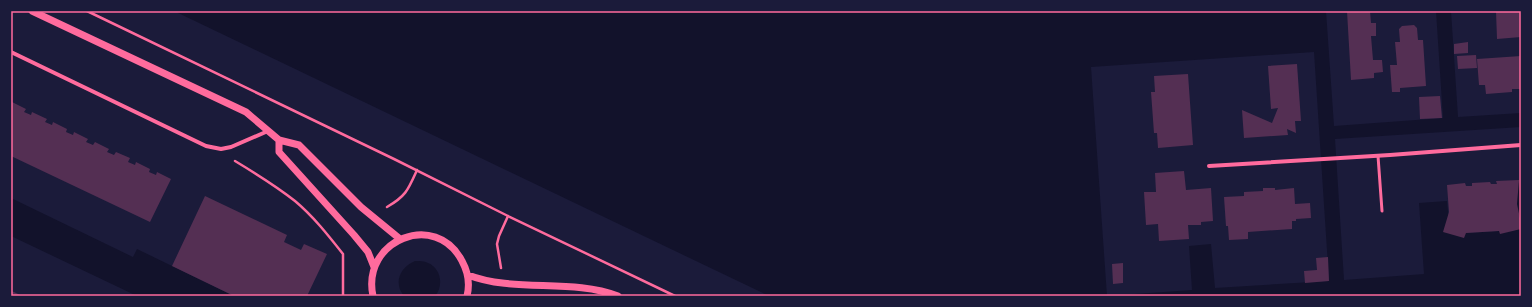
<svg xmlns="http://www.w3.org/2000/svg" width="1532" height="307" font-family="'Space Grotesk',sans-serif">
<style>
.water{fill:#12122b;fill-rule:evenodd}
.building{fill:#542f53}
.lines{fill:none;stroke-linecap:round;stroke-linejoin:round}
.path{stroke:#ff6b9d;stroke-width:2.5}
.service{stroke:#ff6b9d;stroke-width:3}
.minor{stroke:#ff6b9d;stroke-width:4}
.tertiary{stroke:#ff6b9d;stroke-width:7}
.neatline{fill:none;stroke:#ff6b9d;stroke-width:1.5}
</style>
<rect width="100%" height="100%" fill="#1b1b3a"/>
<path class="water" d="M174,11H1326L1334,126L1443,118L1436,11H1451L1458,117L1521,113V127L1335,139L1344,280L1424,274L1419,203L1447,201L1450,234L1516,230L1513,183H1519L1520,195H1521V296H769ZM1314,52L1329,281L1215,288L1211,244L1189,246L1192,290L1107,296L1091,67Z
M11,198L133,257L137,249L234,296H137L11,236Z
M415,261C420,261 424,261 428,263C441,268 444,286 435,296H404C393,283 400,267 415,261Z"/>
<path class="building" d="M1347,11H1370L1371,23H1376V36H1371L1373,60H1382L1383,72L1374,73V78L1351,80Z
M1496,11H1521V37L1497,39Z
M1414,25L1417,28L1418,40H1423L1426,86L1400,88V92H1392L1390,65H1397L1395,42H1400L1399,29L1402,26Z
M1468,42V53L1454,54V44Z
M1476,55L1477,68L1458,69L1457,56Z
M1521,56V89H1512V92L1486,94L1485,85H1479L1477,59Z
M1297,64L1301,121H1295L1296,133L1287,129L1288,135L1244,138L1242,110L1272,123L1278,108L1271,109L1268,66Z
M1188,74L1193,145L1158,148L1157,133H1154L1151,92H1155L1154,76Z
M1440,96L1442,118L1420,119L1419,97Z
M12,102L26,109L24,112L31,115L32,112L47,119L45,122L52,125L53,122L67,129L66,132L73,135L74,132L88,139L86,142L93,145L95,142L109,149L107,152L114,155L116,152L130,158L128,162L135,165L136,162L150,169L149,172L156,175L157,172L171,179L150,222L11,156Z
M1184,171L1186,190L1211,188L1213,221L1201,222V225H1188L1189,239L1159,241L1158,224L1146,225L1144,192H1156L1155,173Z
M1519,180L1517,204L1521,223V229L1500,234L1499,231L1466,233L1464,238L1443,232L1449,212L1447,185L1465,183L1466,186H1472V183L1490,182L1491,184H1497L1496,181Z
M1263,188H1275V190L1294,188L1295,204L1310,203L1311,218L1296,219V221H1292V229L1248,232V239L1229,240L1228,226H1226L1224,197L1244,196V192L1263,191Z
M205,196L287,235L284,242L301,250L304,244L327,254L307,296H234L172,266Z
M1328,257L1329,281L1305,283L1304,271L1317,270L1316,258Z
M1123,263V283L1113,284L1112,264Z
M11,291L14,292L22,296H11Z"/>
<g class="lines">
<path class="path" d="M87,11L394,159L508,216L675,296
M235,161C255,173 276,186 295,201C313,216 328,235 343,254
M387,207C406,196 408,190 417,170
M501,268L497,244L499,236L508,216
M343,296V254"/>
<path class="service" d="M1378,156L1382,211"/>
<path class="minor" d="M11,52L206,146L221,149L231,147L268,131
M1209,166L1390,155L1521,145"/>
<path class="tertiary" d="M32,11L246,112L279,140L299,145L361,207L400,239
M279,140V152L354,235L368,252L374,267
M468,275C514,293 572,278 618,296
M373,296C361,240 436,210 462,261C468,272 470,284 467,296"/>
</g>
<rect width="1532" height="307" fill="none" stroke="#1b1b3a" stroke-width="24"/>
<rect x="12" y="12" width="1508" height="283" class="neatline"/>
</svg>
